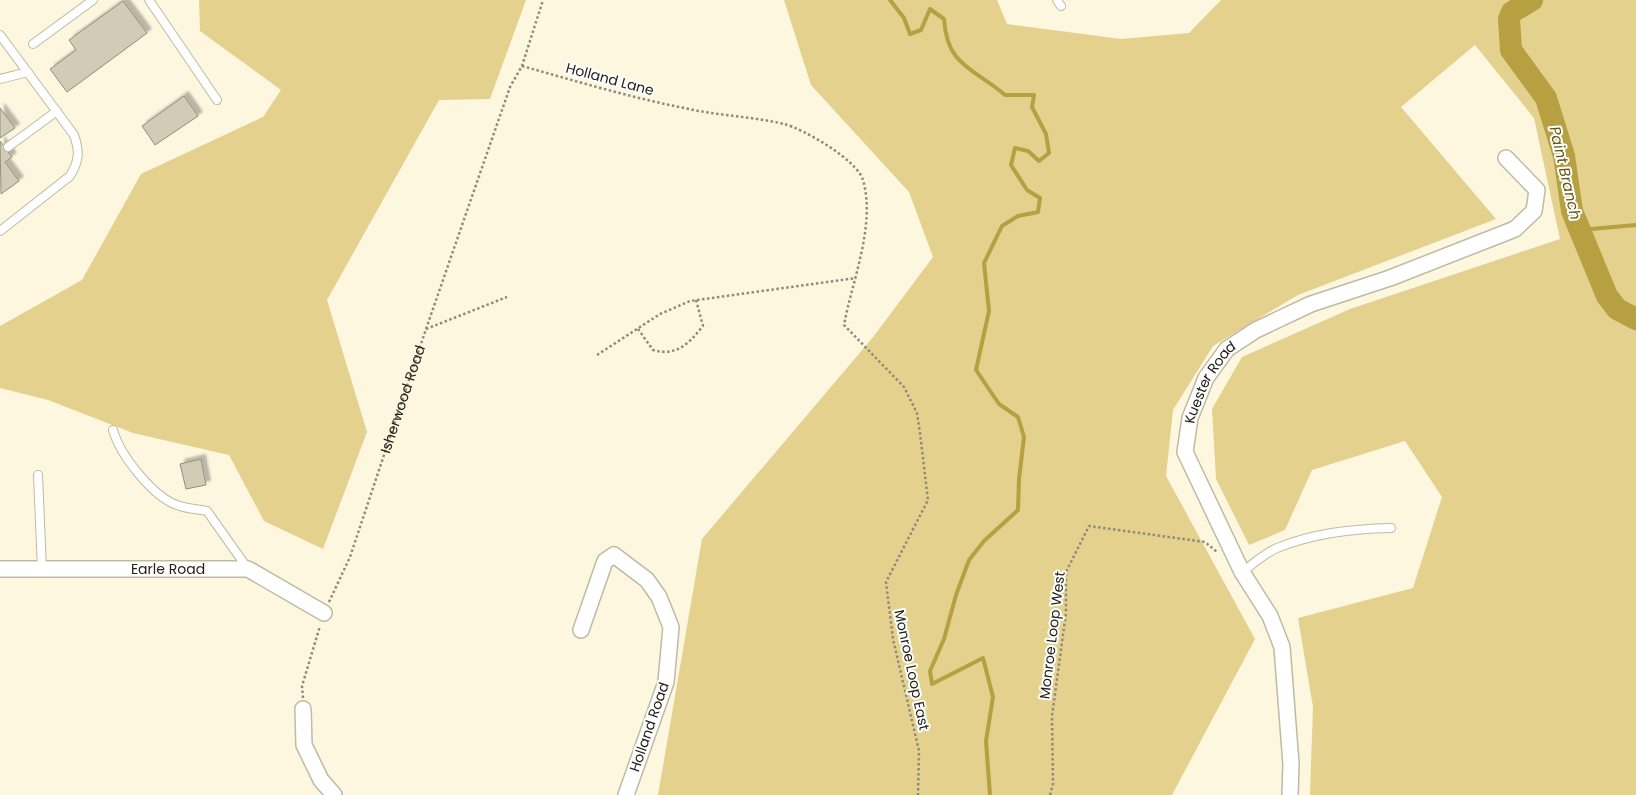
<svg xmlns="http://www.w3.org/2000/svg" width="1636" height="795" font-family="Poppins,sans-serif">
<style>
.green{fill:#e3d18d}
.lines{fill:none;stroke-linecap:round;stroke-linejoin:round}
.stream{stroke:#b7a042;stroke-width:4}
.river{stroke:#b7a042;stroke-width:22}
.building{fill:#d2ccb6;stroke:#948e79;filter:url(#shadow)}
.service-casing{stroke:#c0baa4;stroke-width:10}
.minor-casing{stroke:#c0baa4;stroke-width:18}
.path{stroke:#8f8b7b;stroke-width:2.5;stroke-dasharray:2.5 2.5;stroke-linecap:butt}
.service{stroke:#fff;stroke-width:8}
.minor{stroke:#fff;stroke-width:15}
.labels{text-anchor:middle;stroke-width:4;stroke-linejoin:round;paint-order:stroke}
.street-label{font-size:14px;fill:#232118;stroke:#fff}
.water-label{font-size:15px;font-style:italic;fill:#67570f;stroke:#fff}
</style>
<defs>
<filter id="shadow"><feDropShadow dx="4.5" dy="-4.5" stdDeviation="1" flood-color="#0004"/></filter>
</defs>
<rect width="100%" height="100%" fill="#fdf7e0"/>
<path class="green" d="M199,0H526L490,99L439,100L327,300L367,432L323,549L264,521L229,455L133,433L48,400L0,388V326L82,280L141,174L263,117L281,90L200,31Z
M784,0H997L1007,24L1121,39L1189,33L1221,0H1636V795H1310L1313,707L1298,618L1413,588L1442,497L1405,441L1312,470L1285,530L1249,545L1216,479L1212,409L1242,357L1350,309L1560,239L1534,118L1475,45L1401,107L1496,219L1298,295L1213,346L1173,410L1166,476L1255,639L1172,795H658L702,539L874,336L933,257L909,192L811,85Z"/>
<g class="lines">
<path class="stream" d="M890,0L904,18L910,34L921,30L930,9L944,19C947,67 974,68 1005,95H1034L1032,107L1046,134L1049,153L1039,161L1028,151L1015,148L1011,165L1027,190L1040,198L1038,212L1018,216L1002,226L984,263L989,311L976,370L999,404L1018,417L1024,437L1019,479L1018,510L984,541L969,560L956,595L944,639L930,671L932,684L983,658L993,697L986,741L990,795
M1580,230L1636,225"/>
<path class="river" d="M1532,0L1512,12L1509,19L1511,50L1546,98L1564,156L1572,211L1607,296L1617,309L1636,319"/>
</g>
<path class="building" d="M123,1L147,33L67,92L50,69L76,50L69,40Z
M184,96L198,116L155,145L142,126Z
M0,108L15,128L0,138Z
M0,141L12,157L5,162L19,181L1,194Z
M201,459L206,485L186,489L180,464Z"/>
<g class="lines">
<g class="service-casing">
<path id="service" d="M149,0L217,100
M1057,0L1061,6
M0,35L74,135C80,152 79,161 70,176L0,231
M33,44L93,0
M0,79L28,72
M8,147L57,111
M113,430C120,455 154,499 180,506C188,509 198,509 207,511L248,569
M38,475L42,569
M1242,572C1253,564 1265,553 1277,548C1314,533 1352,529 1391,528"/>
</g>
<g class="minor-casing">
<g id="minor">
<path id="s2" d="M0,569H248L324,613"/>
<path d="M581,630L605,561L614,555L647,580L659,597L671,627L666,682L626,795"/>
<path d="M303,709L304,745L321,780L334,795"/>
<path id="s3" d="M1290,795L1291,764L1282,647L1270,616L1242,572L1185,452L1190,418L1206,378L1227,349L1256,330L1311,304L1390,278L1515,229L1534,211L1537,190L1506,158"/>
</g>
</g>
<g class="path">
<path d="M522,66C579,82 636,99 694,110C724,116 755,117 784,124C804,129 857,160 863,180C876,225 852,281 844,325L904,387L917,413L920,433L928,500L886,582L893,639L919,751L918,795"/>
<path d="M426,329L507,297"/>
<path d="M638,329L653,350C677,357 689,343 703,326L696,300"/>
<path d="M597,355L660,314L690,301L856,278"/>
<path id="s1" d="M329,602L350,557L426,329L510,87L522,66L543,0"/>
<path d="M303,698L302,686L320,626"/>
<path d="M1050,795L1053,784L1052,716L1066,613V572L1089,526L1205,542L1217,552"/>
</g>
<use href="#service" class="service"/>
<use href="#minor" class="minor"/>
</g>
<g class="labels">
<g class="street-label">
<text transform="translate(610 79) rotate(15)" y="5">Holland Lane</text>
<text dy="5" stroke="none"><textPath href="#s3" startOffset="442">Kuester Road</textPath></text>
<text dy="5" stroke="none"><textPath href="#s1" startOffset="216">Isherwood Road</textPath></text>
<text dy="5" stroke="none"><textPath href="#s2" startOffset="168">Earle Road</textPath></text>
<text transform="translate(1052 635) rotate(-83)" y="5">Monroe Loop West</text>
<text transform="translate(912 670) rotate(78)" y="5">Monroe Loop East</text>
<text transform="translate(649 727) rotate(-71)" y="5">Holland Road</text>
</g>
<g class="water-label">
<text transform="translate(1565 173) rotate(77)" y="5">Paint Branch</text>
</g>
</g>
</svg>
